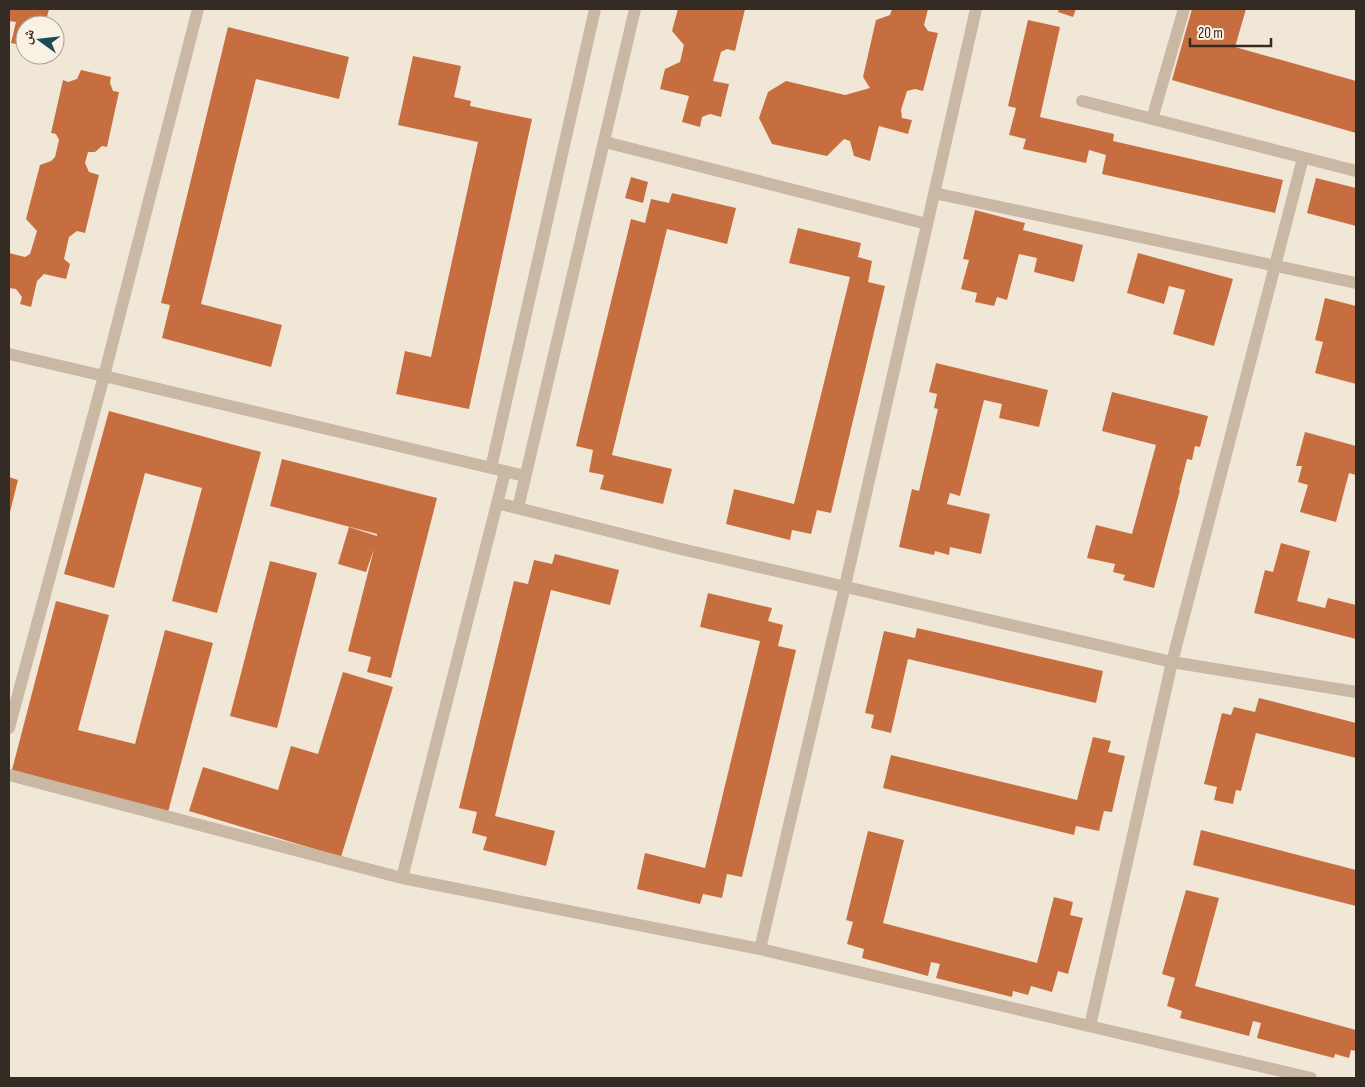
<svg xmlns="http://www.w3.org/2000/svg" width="1365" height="1087" font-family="'Sofia Sans Condensed','Noto Naskh Arabic',sans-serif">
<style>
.building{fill:#c76e40}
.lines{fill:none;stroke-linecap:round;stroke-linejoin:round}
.minor{stroke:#c9b8a4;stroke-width:12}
</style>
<rect width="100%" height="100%" fill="#f1e7d7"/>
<path class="building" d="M9,9H49L45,25H25V46L11,43L16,22L9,21Z
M678,9H745L735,51L727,49L721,52L713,81L729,84L721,117L710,114L702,117L700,127L682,122L689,96L660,89L665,69L680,62L684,45L672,31Z
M892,9H928L924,25L928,31L938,33L923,91L915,89L907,91L901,110L902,118L912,120L908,134L879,126L870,161L854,156L850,141L844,139L827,156L772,144L759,118L768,92L786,81L845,95L870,88L863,77L876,20L890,15Z
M1059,9H1076L1073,17L1058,12Z
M1192,9H1246L1235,47L1356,81V133L1172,80Z
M1028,20L1060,27L1040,117L1114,134L1113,141L1283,180L1275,213L1102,174L1106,155L1089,150L1086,163L1023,149L1026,139L1009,135L1016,108L1008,106Z
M228,27L349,57L339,99L256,79L201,304L282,325L271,367L162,338L170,305L161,303Z
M413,56L461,66L454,97L471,101L470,106L532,119L469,409L396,394L405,351L431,357L478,142L398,125Z
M81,70L111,77L110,83L113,91L119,92L107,147L102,146L95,152H88L85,163L89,172L99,175L85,233L77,231L69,237L64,259L70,264L66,279L44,274L37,281L31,307L20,304L22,297L16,289L9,288V253L25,257L30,254L37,231L26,219L40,165L51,161L55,157L59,140L56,134L51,133L63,80L68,82L77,79Z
M631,177L648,182L643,203L625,198Z
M1316,178L1356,188V226L1307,213Z
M672,193L736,208L727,244L667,229L612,455L672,469L663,504L600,489L604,475L589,472L593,450L576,446L631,219L645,223L651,199L669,203Z
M975,210L1025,223L1023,230L1083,245L1074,282L1034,272L1037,258L1019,254L1007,300L997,297L994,306L975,302L977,293L961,289L969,260L963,259Z
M798,228L861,243L858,257L872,261L868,282L885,286L831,513L817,510L811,534L792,530L790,540L726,524L734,489L794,504L850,277L789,263Z
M1138,253L1233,279L1214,346L1173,334L1185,290L1169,286L1164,304L1127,293Z
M1325,298L1356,306V384L1315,373L1323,342L1315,340Z
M936,363L1048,390L1039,427L999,418L1002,404L984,400L960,496L950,493L947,504L990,514L981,554L950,547L949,555L935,551L934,555L899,547L912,489L919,491L938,409L934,408L937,394L929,392Z
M1112,392L1208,416L1200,447L1195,446L1192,460L1187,459L1179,490H1180L1154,588L1123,580L1125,575L1113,572L1115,564L1087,558L1096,525L1132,534L1156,445L1102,431Z
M109,411L261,452L217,613L172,601L202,488L145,473L114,588L64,574Z
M1305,432L1356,446V475L1349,473L1336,522L1300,512L1308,485L1298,482L1302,466H1296Z
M282,459L437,498L391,678L367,672L371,657L348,651L374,549L366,572L338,564L349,527L377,536V534L270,506Z
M9,477L18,480L9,516Z
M1281,543L1310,551L1297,601L1325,608L1328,598L1356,605V639L1254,613L1265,570L1273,572Z
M555,554L619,570L610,605L551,590L495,816L555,831L546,866L483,850L487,837L472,833L477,812L459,808L514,581L528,584L534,560L552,564Z
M270,561L317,573L277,728L230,716Z
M708,593L772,608L768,621L783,625L778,646L796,650L742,877L727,874L722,898L703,894L700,904L637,889L645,853L705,868L760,641L700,627Z
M56,601L109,615L78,730L135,744L165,630L213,643L168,812L12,770Z
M917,628L1103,671L1096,703L908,659L891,733L871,728L874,715L865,713L884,631L915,638Z
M343,672L393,687L341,857L189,811L203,767L278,790L291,746L318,754Z
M1259,698L1356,723V758L1256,733L1241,791L1236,790L1233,804L1214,800L1217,787L1204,784L1222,713L1231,715L1234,707L1255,712Z
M1093,737L1111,741L1108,752L1125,756L1112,812L1104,811L1099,831L1076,826L1074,835L883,788L891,755L1077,800Z
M1201,830L1356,870V906L1193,865Z
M868,831L904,840L883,923L1037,963L1054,897L1073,902L1070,915L1083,918L1068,974L1058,971L1052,992L1031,986L1028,995L1013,991L1012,997L936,978L940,964L931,962L928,976L862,958L864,949L847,944L853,922L846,920Z
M1186,890L1219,898L1195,986L1356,1030V1051L1351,1050L1349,1058L1335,1054L1334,1058L1257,1038L1261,1023L1253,1021L1249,1036L1180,1018L1182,1011L1167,1006L1175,978L1162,974Z"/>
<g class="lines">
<path class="minor" d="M1082,101L1356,171
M1152,119L1184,9
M605,142L927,224
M934,193L1356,283
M9,354L104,376L525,476
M491,468L595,9
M497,503L681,549L1172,662L1356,692
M518,508L635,9
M9,728L104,376L198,9
M9,775L402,878L760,949L1311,1078
M402,878L505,472
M760,949L845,586L976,9
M1090,1026L1172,662L1303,158"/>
</g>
<rect width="1365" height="1087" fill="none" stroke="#342b25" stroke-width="20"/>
<g transform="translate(40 40) rotate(285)"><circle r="24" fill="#f9f1e3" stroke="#aaa297"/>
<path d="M0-4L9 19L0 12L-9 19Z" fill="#1b4c55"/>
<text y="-8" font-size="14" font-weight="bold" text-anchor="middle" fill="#342b25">ش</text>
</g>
<path d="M1190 38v8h81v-8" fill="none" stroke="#342b25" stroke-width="2.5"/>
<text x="1198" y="38" font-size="15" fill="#342b25" stroke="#f9f1e3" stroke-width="4" paint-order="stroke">20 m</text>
</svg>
